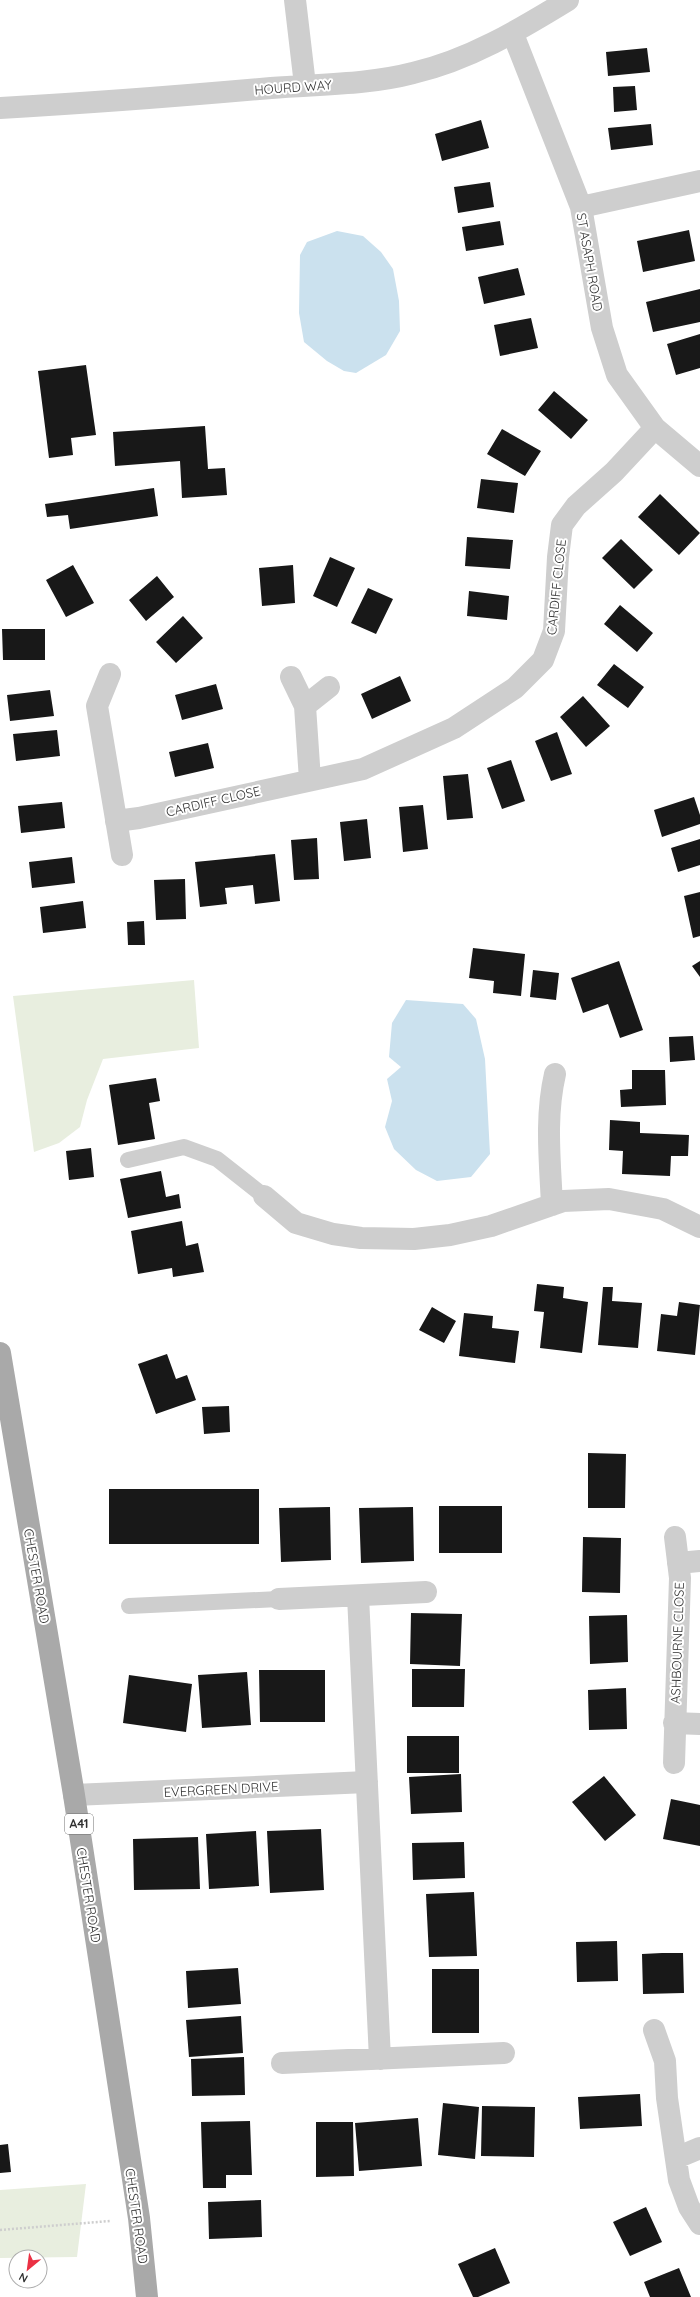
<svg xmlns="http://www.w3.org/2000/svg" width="700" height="2297" font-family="Quicksand,sans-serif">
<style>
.green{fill:#e8eedf}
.water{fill:#cbe1ee}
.building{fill:#181818}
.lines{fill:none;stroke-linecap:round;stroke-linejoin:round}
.path{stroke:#cecece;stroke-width:2.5;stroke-dasharray:2 2;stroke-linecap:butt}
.lane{stroke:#cecece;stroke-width:16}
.street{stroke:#cecece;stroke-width:22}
.primary{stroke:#a9a9a9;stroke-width:22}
.labels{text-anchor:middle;stroke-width:4;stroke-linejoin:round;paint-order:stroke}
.shield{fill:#fff;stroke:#6f6f6f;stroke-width:1}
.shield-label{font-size:12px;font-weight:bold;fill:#313131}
.street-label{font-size:13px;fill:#313131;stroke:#fff}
</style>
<rect width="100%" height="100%" fill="#fff"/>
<path class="green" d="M194,980L199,1048L103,1059L87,1100L80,1127L59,1143L34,1152L13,996Z
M86,2184L77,2257L0,2258V2190Z"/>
<path class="water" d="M337,231L363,236L381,252L393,269L399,301L400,331L386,355L356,373L344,371L327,361L304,342L299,313L300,255L307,242Z
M406,1000L463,1004L476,1019L485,1059L490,1154L471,1177L437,1181L416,1170L394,1149L385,1127L392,1101L387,1079L401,1067L389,1057L392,1023Z"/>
<path class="building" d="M647,48L650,72L608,76L606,52Z
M635,86L637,110L614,112L613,87Z
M481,120L489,148L442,161L435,134Z
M651,124L653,145L611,150L608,128Z
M490,182L494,207L458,213L454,187Z
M500,221L504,245L466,251L462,227Z
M689,230L695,261L643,272L637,241Z
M518,268L525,295L484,304L478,277Z
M700,289V322L653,332L646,302Z
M531,318L538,348L500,356L494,325Z
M700,334V368L676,375L667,344Z
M86,365L96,435L71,438L73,455L49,458L38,371Z
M554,391L588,420L571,439L538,410Z
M205,426L208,469L225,468L227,495L182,498L180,461L115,466L113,432Z
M502,429L541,451L525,476L487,454Z
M481,479L518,483L514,513L477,508Z
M154,488L158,516L70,529L68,515L47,517L45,504Z
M660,494L700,533L679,555L638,517Z
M467,537L513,540L510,569L465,566Z
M621,539L653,570L634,589L602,558Z
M330,557L355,568L337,607L313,596Z
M73,565L94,603L66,617L46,580Z
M293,565L295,603L262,606L259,568Z
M157,576L174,597L146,621L129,600Z
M368,588L393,599L376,634L351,623Z
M469,591L509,596L507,620L467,616Z
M620,605L653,633L637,652L604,624Z
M183,616L203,638L176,663L156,642Z
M2,629H45V660H3Z
M614,664L644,687L628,708L597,685Z
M400,676L411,701L372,719L361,694Z
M216,684L223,709L182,720L175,695Z
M50,690L54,716L10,721L7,695Z
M583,696L610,726L586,747L560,717Z
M57,730L60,756L16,761L13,734Z
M557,732L572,774L551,781L535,741Z
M208,743L214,768L175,777L169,752Z
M511,760L525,801L502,809L487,768Z
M468,774L473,818L447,820L443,776Z
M694,797L700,815V824L662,837L654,810Z
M62,802L65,828L21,833L18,806Z
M423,805L428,849L403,852L399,807Z
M367,819L371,858L344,861L340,822Z
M317,838L319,879L294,880L291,840Z
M700,839V865L678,872L671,848Z
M275,854L280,901L255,904L253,885L225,888L227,904L200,907L195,862Z
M72,857L75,883L32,888L29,862Z
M185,879L186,919L156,920L154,880Z
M700,892V936L693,938L684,896Z
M83,901L86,928L43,933L40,907Z
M144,921L145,945H128L127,922Z
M473,948L525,954L521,996L493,993L494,981L469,978Z
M619,961L643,1030L620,1038L608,1004L583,1013L571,978Z
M700,961V977L692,966Z
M533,970L559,973L556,1000L530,997Z
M693,1036L695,1060L670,1062L669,1037Z
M632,1070H665L666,1105L621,1107L620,1090L632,1089Z
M156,1078L160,1101L149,1103L155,1139L118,1145L109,1085Z
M610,1120L640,1122V1133L689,1135L688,1156H671L670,1176L622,1174L623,1151L609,1150Z
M91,1148L94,1177L69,1180L66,1151Z
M161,1171L166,1197L179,1194L181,1208L128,1218L120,1179Z
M182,1221L186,1246L198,1243L204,1272L173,1277L172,1268L138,1274L131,1231Z
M537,1284L564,1287L563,1298L588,1302L582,1353L540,1348L544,1312L534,1311Z
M603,1287H613L612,1301L642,1303L638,1348L598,1345Z
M679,1302L700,1305L695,1355L657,1351L661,1314L677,1316Z
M432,1307L456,1321L444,1343L419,1330Z
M464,1313L493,1316L492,1328L519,1331L515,1363L459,1356Z
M167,1354L176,1379L187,1375L196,1400L156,1414L138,1364Z
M229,1406L230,1432L204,1434L202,1407Z
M588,1453L626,1454L625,1508H588Z
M109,1489H259V1544H109Z
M439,1506H502V1553H439Z
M330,1507L331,1560L281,1562L279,1508Z
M413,1507L414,1561L361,1563L359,1508Z
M583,1537L621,1538L620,1593L582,1592Z
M411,1613L462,1614L460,1666L410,1664Z
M627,1615L628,1662L590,1664L589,1616Z
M412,1669H465L464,1707H412Z
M259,1670H325V1722H260Z
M247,1672L251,1725L202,1728L198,1675Z
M129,1675L192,1684L186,1732L123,1723Z
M626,1688L627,1729L589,1730L588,1690Z
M407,1736H459V1773H407Z
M461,1774L462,1812L411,1814L409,1777Z
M604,1776L636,1815L605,1841L572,1802Z
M671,1799L700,1805V1846L663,1839Z
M321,1829L324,1890L270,1893L267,1831Z
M256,1831L259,1886L209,1889L206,1834Z
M198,1837L200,1889L134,1890L133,1839Z
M464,1842L465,1878L413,1880L412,1843Z
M474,1892L477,1956L429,1957L426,1894Z
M617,1941L618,1981L577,1982L576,1942Z
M662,1953H683L684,1993L643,1994L642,1954Z
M238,1968L241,2004L188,2008L186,1971Z
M432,1969H479V2033H432Z
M241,2016L243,2053L189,2057L186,2020Z
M244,2057L245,2095L192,2096L191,2059Z
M640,2094L642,2126L580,2129L578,2097Z
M443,2103L479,2107L475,2159L438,2155Z
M482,2106L535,2107L534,2157L481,2156Z
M418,2118L422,2166L359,2171L355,2123Z
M250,2121L252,2175H226V2188H203L201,2122Z
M316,2122H353L354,2176L316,2177Z
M8,2144L11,2172L0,2173V2145Z
M261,2200L262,2237L209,2239L208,2202Z
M646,2207L662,2242L630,2256L613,2222Z
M495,2248L510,2283L478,2297H473L458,2264Z
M679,2268L691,2297H650L644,2282Z"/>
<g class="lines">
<path class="path" d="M0,2230L110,2221"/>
<path class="lane" d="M128,1160L184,1147L217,1159L264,1196
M129,1606L279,1599"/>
<path class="street" d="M295,0L305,85
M513,34L581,207L602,328L617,375L655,428L700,466
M0,108C91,103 181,96 271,88C318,84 367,85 413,73C469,60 519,30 568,0
M581,207L700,181
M110,674L97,706L122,855
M291,677L305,706L310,780
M305,706L329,687
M116,821L139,818L363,769L454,728L515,688L543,660L554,631L558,557L562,525L576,506L614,472L655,428
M264,1196L296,1223L333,1234L361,1238L414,1239L450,1235L491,1226L563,1201L609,1199L663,1209L700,1227
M552,1205C550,1161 545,1117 555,1074
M678,1563L700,1561
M358,1596L380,2059
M279,1599L426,1592
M674,1723L700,1724
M674,1763L680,1578L675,1537
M74,1795L367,1782
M654,2030L665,2061L667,2098L679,2180L689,2207L700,2224
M282,2063L504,2053
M676,2158L700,2148"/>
<path class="primary" d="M0,1353L74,1795L139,2218L147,2297"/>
</g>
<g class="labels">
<rect class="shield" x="65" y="1814" width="28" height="20" rx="3"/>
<g class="shield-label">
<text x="79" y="1828">A41</text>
</g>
<g class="street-label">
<text transform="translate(293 87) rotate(-4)" y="5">HOURD WAY</text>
<text transform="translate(590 262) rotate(80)" y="5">ST ASAPH ROAD</text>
<text transform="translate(556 587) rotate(-84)" y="5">CARDIFF CLOSE</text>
<text transform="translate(213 801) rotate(-13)" y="5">CARDIFF CLOSE</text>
<text transform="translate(37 1576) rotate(80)" y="5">CHESTER ROAD</text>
<text transform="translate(677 1643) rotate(-88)" y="5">ASHBOURNE CLOSE</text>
<text transform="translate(221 1789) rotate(-3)" y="5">EVERGREEN DRIVE</text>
<text transform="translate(89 1895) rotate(81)" y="5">CHESTER ROAD</text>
<text transform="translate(137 2216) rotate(82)" y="5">CHESTER ROAD</text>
</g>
</g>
<g transform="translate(28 2269) rotate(209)"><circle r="19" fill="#ffffff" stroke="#adadad"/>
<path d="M0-3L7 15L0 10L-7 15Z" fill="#ea3144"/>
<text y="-6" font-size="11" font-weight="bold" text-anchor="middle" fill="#313131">N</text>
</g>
</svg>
